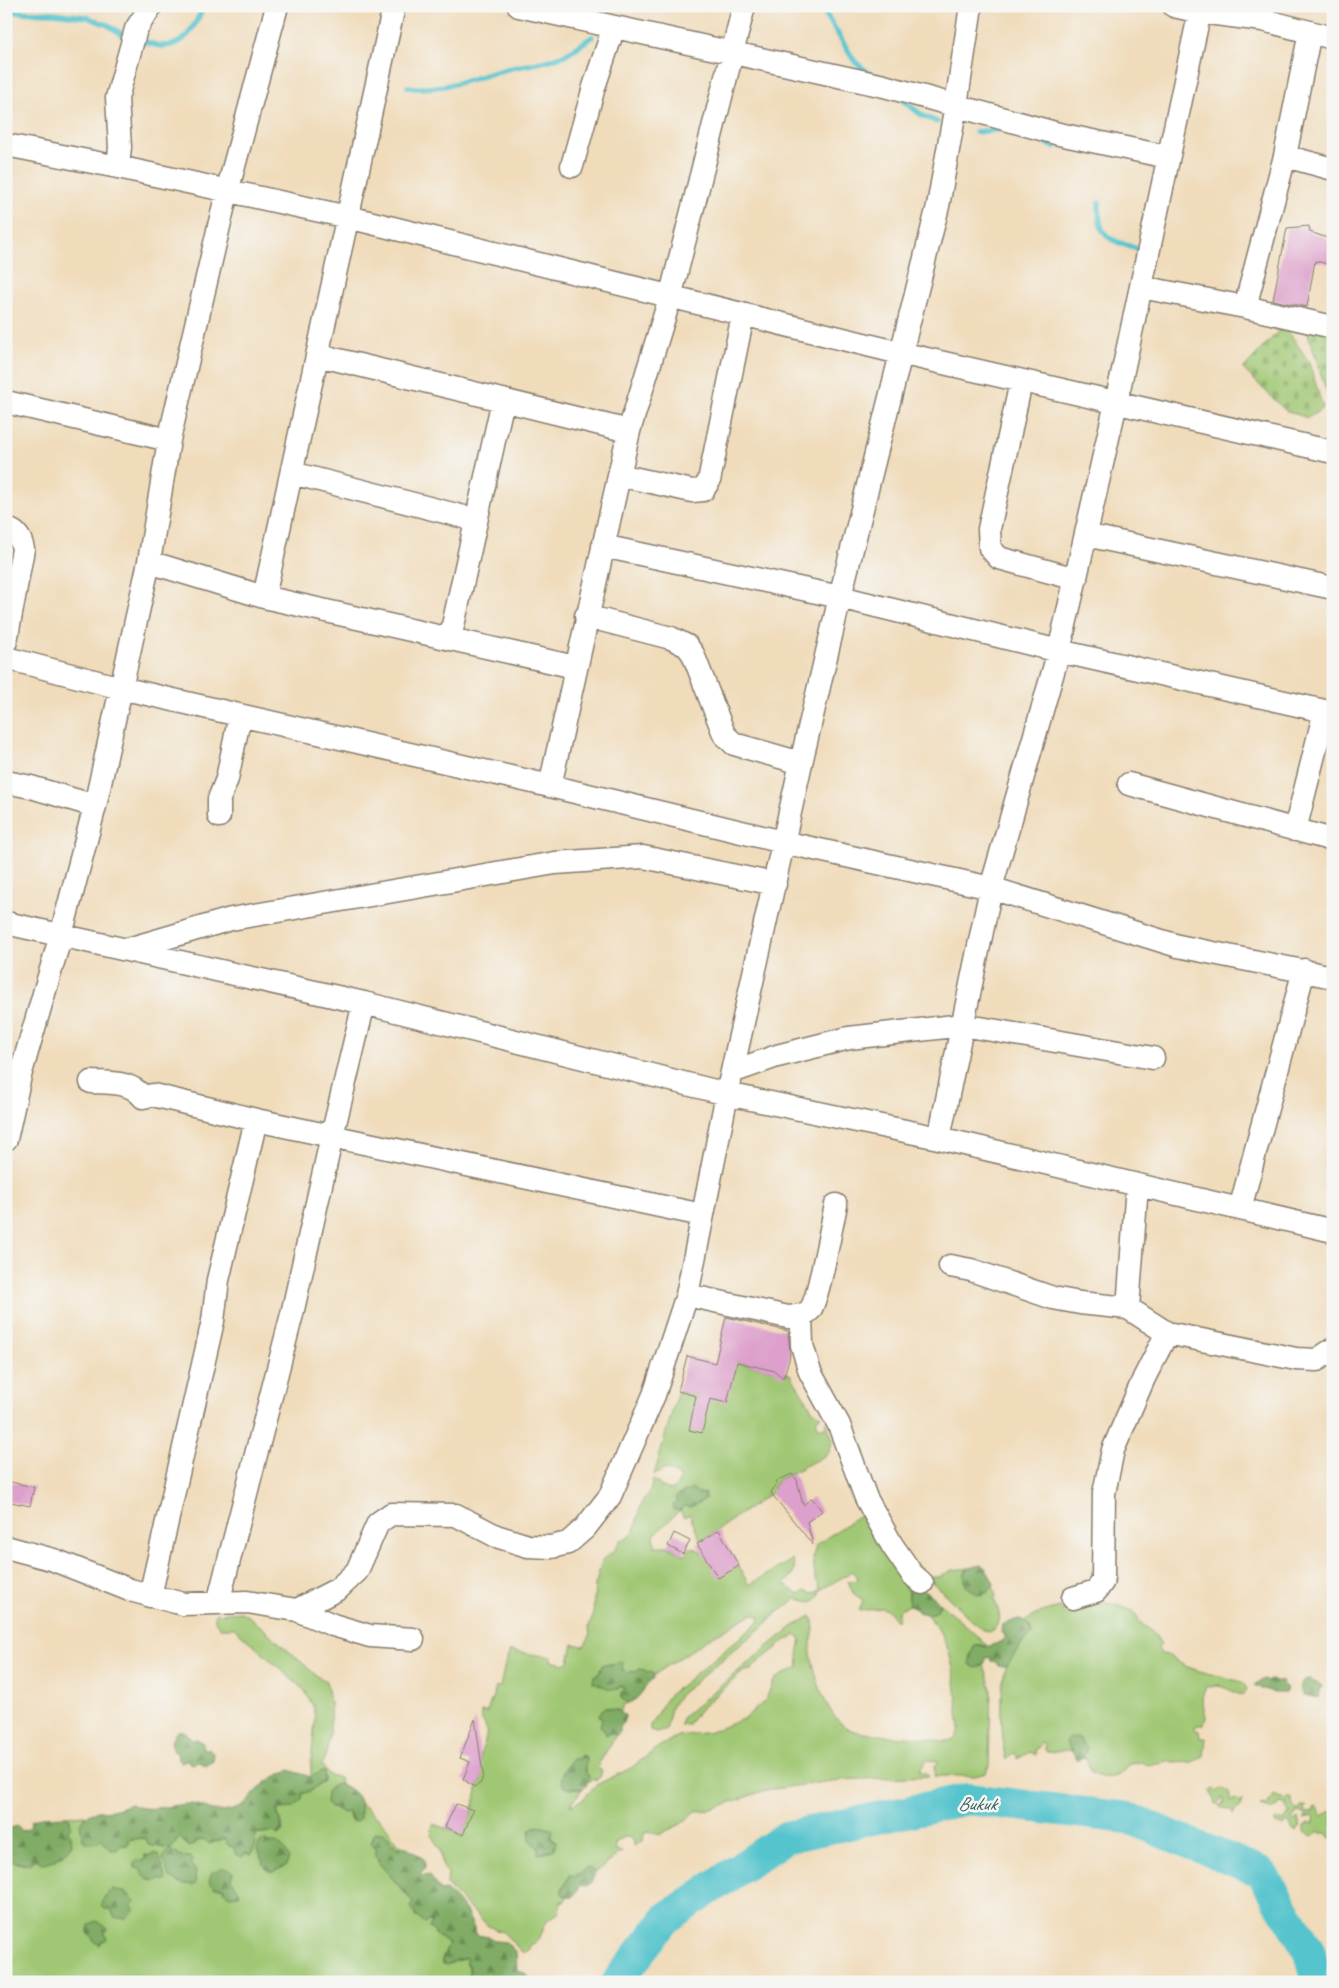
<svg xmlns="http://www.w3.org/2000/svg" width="1339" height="1988" font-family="Caveat,sans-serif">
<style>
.green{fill:#a0c773;stroke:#5e7248;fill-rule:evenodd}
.forest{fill:url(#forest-firs);stroke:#4e6440}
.cemetery{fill:url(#cemetery-stones);stroke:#5e7248}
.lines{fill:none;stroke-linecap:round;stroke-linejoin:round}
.stream{stroke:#57c4cd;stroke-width:5.5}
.river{stroke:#57c4cd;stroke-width:32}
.building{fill:#dd9fcb}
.minor-casing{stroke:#867c6c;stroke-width:25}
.minor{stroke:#fff;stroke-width:22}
.labels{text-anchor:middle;stroke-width:5;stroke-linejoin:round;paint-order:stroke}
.water-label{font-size:19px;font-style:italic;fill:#345f63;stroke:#f6f6f2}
</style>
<defs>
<pattern id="forest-firs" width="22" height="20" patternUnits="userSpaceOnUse" patternTransform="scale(1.25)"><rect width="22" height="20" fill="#80ac65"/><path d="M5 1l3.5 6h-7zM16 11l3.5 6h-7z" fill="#688b52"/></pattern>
<pattern id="cemetery-stones" width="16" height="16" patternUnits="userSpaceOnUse" patternTransform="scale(1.25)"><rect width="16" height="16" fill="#a0c773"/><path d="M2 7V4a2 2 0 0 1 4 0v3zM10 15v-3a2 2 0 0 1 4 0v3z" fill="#89aa63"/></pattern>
</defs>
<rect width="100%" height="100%" fill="#f6f6f2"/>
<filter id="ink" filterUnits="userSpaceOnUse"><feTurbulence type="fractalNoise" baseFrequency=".02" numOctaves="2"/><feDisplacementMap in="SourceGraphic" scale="10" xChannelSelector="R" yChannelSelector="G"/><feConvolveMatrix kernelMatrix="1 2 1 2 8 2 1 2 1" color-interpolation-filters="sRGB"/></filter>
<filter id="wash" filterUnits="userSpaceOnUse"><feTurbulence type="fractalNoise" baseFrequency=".0096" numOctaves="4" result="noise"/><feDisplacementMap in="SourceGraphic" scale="20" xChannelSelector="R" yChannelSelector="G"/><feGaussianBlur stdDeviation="1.12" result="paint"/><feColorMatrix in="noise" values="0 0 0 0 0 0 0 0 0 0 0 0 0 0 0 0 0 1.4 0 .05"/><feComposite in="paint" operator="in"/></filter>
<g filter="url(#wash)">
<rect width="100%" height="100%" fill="#f0dcbb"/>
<path class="green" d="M737,1362L790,1374L812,1409L821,1416L816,1419L818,1427L825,1428L826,1421L833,1440L829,1452L824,1456L778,1480L773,1487L774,1491L701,1541L689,1514L685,1517L683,1516L680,1510L654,1535L655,1546H667L683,1554H686L690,1548H695L703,1553L738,1565L749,1585L792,1560C798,1571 791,1576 785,1584L799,1595L805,1591L812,1594L820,1590L819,1584L815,1579L813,1557L816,1545L864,1512L906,1579L903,1583L908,1592L910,1605L902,1608L898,1612V1620H895L888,1610L881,1608L859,1611L863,1600L853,1593L848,1581H856L858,1577L851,1571L845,1576L820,1590L819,1597L812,1602L795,1599L784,1609L777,1611L768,1622L678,1696L671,1708L666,1730L657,1733L650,1730V1725L667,1697L760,1621L759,1616L752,1614L708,1639L654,1675L651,1671L627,1674L613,1664H609L601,1670L600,1684C610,1689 616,1684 624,1688L621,1698L628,1703L623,1705L620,1713L618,1710L606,1707L611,1733L616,1735L597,1767L602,1771L600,1777L596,1780L593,1778L590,1781H587L589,1777L585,1771V1766L578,1759L569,1763L562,1772L570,1789H582L570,1806L583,1799L596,1785L631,1768L660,1746L679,1736L711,1732L745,1718L765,1701L775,1679L799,1666L798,1655L801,1639L795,1635L786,1640L754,1666L752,1670L744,1671L700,1709L688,1724L680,1725L682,1718L691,1710L792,1627L811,1616C818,1631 809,1639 811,1653C815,1677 826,1717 849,1729C859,1734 890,1736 902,1737C910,1738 917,1736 925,1738C939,1740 955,1747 960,1729C955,1688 957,1645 926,1614L936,1612L940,1603L985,1643L987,1647L975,1645L970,1656L980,1667L984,1665L991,1688L989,1765L986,1773L975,1776H934L935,1772L934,1767L938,1764V1761L927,1760L919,1771L926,1773L929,1776L840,1780L766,1790L708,1810L696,1811L681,1824L660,1834L645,1832L642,1841L634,1846V1842L630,1837H624L615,1843L616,1851L622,1852L595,1873L590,1868C583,1872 577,1877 569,1875L562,1894L567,1897L565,1901L560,1902L559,1912C556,1916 549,1918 546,1923C540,1932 543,1941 530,1945L529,1949L523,1953L503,1932L496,1930L487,1925L451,1890L447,1884L448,1873L443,1867L440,1849L431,1835L433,1824L463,1834L473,1810L478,1785L481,1783C483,1773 480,1766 481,1756C481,1747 488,1739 486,1730C485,1721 481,1723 481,1712H487L496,1687H500L505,1664L510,1651L552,1657L551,1661L564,1664L569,1662L573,1644L584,1646L590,1636L589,1626L593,1616L595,1585L598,1577L600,1567L603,1559L615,1550L620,1540L626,1539L634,1531L640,1508L644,1498L650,1492L653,1479L661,1486L670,1490L674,1489L679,1483V1476L666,1469L654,1475L678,1391L710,1399ZM543,1826L551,1835V1839L556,1841L548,1853L539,1854L538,1848C530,1842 526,1834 533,1827Z
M969,1568L965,1571L975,1591L984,1594L993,1587L996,1596L994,1599C999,1612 1005,1623 989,1632L981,1629L927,1577H940L952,1570Z
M1095,1601C1106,1603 1125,1606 1133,1612C1138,1615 1138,1621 1143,1625C1150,1629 1158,1637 1161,1645L1158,1648L1161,1654C1171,1654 1176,1662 1185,1666C1200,1672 1215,1675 1231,1679C1238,1681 1245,1682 1247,1690L1242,1695C1234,1693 1226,1687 1218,1686C1213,1686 1211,1688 1206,1686L1202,1698L1206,1717L1204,1724L1195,1726V1729L1199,1731L1200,1738H1206L1204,1757L1192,1762L1173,1763L1167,1761L1147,1765L1141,1762L1129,1763C1127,1765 1126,1768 1124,1770C1118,1780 1098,1779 1090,1772L1087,1759L1083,1757C1085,1748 1086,1747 1080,1739L1071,1748L1073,1751C1062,1747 1053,1757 1044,1750L1045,1744L1041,1743L1039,1747L1035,1749L1036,1755L1030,1752L1017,1758V1755L1013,1753L1006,1760C1001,1745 1000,1686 1005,1671C1010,1656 1021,1644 1032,1634L1030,1626L1025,1621L1042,1612L1059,1607L1062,1611L1068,1606Z
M241,1612L250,1617L317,1676L326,1681C333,1705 332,1743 322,1765L328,1774L339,1778L340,1784L333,1785L330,1808L359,1809L360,1803L384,1824L400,1846L398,1850L386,1834L375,1848L377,1851L378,1862L413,1902L415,1913L422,1920L432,1922L434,1931L449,1944L442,1959L449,1964L466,1958L470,1972L467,1982H6V1862L11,1861L25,1865L37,1859L43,1863L55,1860L72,1844L68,1830L70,1819L66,1816L86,1815L81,1825L96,1843L102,1839L121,1845H127L131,1839L147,1838L148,1845C160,1847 172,1849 179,1837L186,1844L196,1841L205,1840L209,1844L224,1838L245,1853L251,1855L255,1846L256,1833H269L283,1827L277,1811L302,1793L310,1792C318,1781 327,1788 324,1771L311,1777V1762L315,1720L313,1706L305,1691L234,1628H220L215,1621V1614Z
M1214,1789L1217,1792L1222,1789L1229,1792L1231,1801L1236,1799L1240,1803L1242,1800L1240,1808L1236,1809L1233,1814L1231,1809L1222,1808L1220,1805L1225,1803L1223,1797L1218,1804H1215L1211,1791Z
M1273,1795L1287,1800L1288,1797L1293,1800L1291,1801L1295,1810L1302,1809V1806H1305L1308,1807L1305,1810L1307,1814L1314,1813L1313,1809L1316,1808L1323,1816L1330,1811H1333V1840L1327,1832H1317L1312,1837L1304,1831V1827L1310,1823L1313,1825L1315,1819L1312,1817L1303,1820L1306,1816L1300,1812L1295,1814L1292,1820L1294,1821L1298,1818L1300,1828L1297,1831L1292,1829L1290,1823H1285L1284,1826L1275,1823V1820L1282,1821L1287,1818L1290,1814L1286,1808L1288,1805L1280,1803L1278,1806L1271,1809L1261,1806L1268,1804Z"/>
<path class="forest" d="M693,1489L698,1493L706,1494L705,1499L691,1507L685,1506L680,1510H673V1505L678,1502L675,1498C677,1494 688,1491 693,1489Z
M980,1565L986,1568L994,1584L993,1587L987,1593L979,1595L966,1586L964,1574L969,1568Z
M903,1580L918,1585L940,1603L936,1612L926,1614L918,1612L910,1605L908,1592Z
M1018,1619C1026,1620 1030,1625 1032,1634L1022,1643L1007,1666H998L996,1662L991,1661L990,1657L986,1658L984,1665L976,1668L970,1665V1656L975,1645L982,1644L984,1647C991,1646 1004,1642 1007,1636H1005L1001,1631L1002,1625Z
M619,1661L623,1663L622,1670L626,1671L627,1674L632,1671L636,1672L639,1669L645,1670L647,1672L650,1671L654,1675L653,1678C644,1686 641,1699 628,1703L621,1698V1693L624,1688L620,1686L618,1689C608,1691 603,1685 593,1682L594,1676L598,1674L602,1665L613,1664Z
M1263,1679L1266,1682L1270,1680L1283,1682L1282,1685L1287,1689L1285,1693H1274L1265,1689H1261L1260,1687L1254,1685Z
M1309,1680L1320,1684L1322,1686L1318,1698L1302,1695C1300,1687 1299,1681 1309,1680Z
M606,1707L618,1710L622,1715H625L624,1723L620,1727V1732L616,1735L611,1733L606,1735L605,1731L600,1726L602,1720L599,1715L602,1710Z
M177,1731H183L192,1739H197L203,1743V1750L209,1748L214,1754L213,1761L206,1766L200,1762L194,1764L190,1763V1759L181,1762L177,1758L178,1754L174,1752L171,1741Z
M1078,1737L1087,1748L1083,1757L1077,1760L1066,1742L1069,1738Z
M581,1755L586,1757L587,1761C583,1768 585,1771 589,1777L586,1786L582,1789L565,1788C557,1778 566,1768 572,1759H578Z
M289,1770L311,1777L324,1770C326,1788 318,1781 310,1792L302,1793V1800L293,1808L282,1809L277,1811L283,1832L277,1835L275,1832L256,1833L255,1846L251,1855L245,1853L243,1857L235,1854L234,1847L229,1846L224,1838L209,1844L205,1840L196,1841L195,1845L189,1847L179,1837L174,1846L170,1849L173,1852L177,1853L178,1856L191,1857L193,1861L191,1864L196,1872L195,1877L196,1883L194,1885L184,1884L183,1885L169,1877L163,1858L170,1849L148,1845L146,1838L131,1839L127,1845H121L117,1850H110L102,1840C95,1843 91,1845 83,1840L80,1824C92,1808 95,1812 112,1810C119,1809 125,1805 132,1804C146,1814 172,1804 189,1804C207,1804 216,1818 237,1808C249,1803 253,1794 262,1786C270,1778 280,1775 289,1770Z
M340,1784C347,1786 360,1795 360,1803C361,1808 359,1814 360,1819L356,1822L351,1821L348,1812L342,1813C337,1808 331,1809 326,1804L327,1792L333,1785Z
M66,1816L70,1819L71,1827L68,1830L72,1844C66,1855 54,1861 42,1863L36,1859L31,1861L30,1865L11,1861L6,1862V1829L18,1826L22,1831L30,1828L31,1821L41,1817Z
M543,1826L551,1828L553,1831L551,1835V1839L557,1841L553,1850L538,1854V1848C530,1842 526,1834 533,1827Z
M375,1832L386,1834L398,1849L400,1846L407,1847L425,1860V1868L420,1874L422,1876L430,1875L437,1887L442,1891L446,1890L465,1909L477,1935L489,1937L496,1941L506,1942L516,1952L517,1971L525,1973L528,1976V1982H467L470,1972L469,1965L466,1964V1958L453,1961L447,1965L443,1964L442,1959L449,1943L435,1935L434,1931L429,1927L432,1922L429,1921L425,1923L418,1917H415V1913L410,1907L413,1902L378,1862V1858L375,1857V1853L377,1850L371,1842Z
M265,1840L270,1843C281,1842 285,1849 289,1858L286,1866L272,1872L267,1870L257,1850L259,1843Z
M154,1853L157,1854L159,1857L166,1880L164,1881L160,1879L157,1881L148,1880L140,1869L135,1868L134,1863L137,1860L142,1861L145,1859V1855H151Z
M585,1867L590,1868L595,1873L591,1883L586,1886L581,1885L572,1898L562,1894V1887L565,1885L569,1875L574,1876L582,1873Z
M221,1868L230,1869L233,1872L231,1879L240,1892L239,1895L229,1896L224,1890V1887H214L209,1882C213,1865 211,1876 221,1868Z
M113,1889L127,1893L135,1901L132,1905L134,1910L125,1919L114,1917L111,1909H105L102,1906L104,1897Z
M96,1921L108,1929L107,1931L104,1930L107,1939L101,1942L100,1945L93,1941V1938L88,1933C88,1926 89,1923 96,1921Z"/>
<path class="cemetery" d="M1284,325L1309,362L1323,408L1308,418L1286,411L1243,369Z
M1306,327L1333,332V412Z"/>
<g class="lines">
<path class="stream" d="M821,6L855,62L871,75
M6,12L53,13L87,17L108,25L128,38
M609,12L614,6
M137,40C145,41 153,45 160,46C186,48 195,25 204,6
M408,87C442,92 475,77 507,69C528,64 550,63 570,52C577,48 584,42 592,37
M901,99L923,116L937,122
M976,132L1008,129
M1040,139L1054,147
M1099,203C1098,238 1107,239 1138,249"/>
<path class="river" d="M617,1982L667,1918L786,1837L968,1799L1128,1818L1261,1872L1309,1950L1318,1982"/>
</g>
<g id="blocks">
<path class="building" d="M1309,226L1310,232L1333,240V265L1315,261L1307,307L1273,300L1287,228Z
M726,1317L788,1331L790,1352L789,1360L783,1378L775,1371L737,1362L727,1403L710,1399L702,1433L689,1430L696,1396L678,1391L687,1356L715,1363Z
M792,1474L797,1480L803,1505L812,1498L822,1511L807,1522L813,1545L771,1493L778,1480Z
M6,1481L34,1487L30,1506L6,1501Z
M719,1530L739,1566L718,1578L697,1544Z
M674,1533L690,1541L683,1554L668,1546Z
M475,1719L483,1774L481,1783L474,1787L463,1779L470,1762L460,1758Z
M456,1804L473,1810L463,1835L445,1827Z"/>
</g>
</g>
<g filter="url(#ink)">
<use href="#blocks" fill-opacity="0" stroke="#867c6c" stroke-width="1"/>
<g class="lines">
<g class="minor-casing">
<path id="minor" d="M519,6L884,86L1059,134L1168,157
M1174,6L1200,12L1263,20L1333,38
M6,145L118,167L348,217L900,353L1333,452
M1285,156L1333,169
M572,166L594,87L614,27
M118,167L120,147L117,98L136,29L151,6
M1141,287L1245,307L1333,327
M1245,307L1285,156L1310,32
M318,355L629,431
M1021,382L989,529L990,548L999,558L1076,579
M6,402L169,440
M292,473L476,520
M619,475L692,491L703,490L709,481L743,315
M6,529C17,531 21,539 23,549L6,641
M1086,535L1333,588
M603,546L840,597L1059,651L1333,713
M149,562L264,597L575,667
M264,597L394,6
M586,616L671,638L687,646L693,654L724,734L734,744L801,763
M450,639L503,400
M6,658L121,688L550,786L783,842L991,888L1178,946L1333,977
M6,782L31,787L95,806
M1129,784L1333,840
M550,786L629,431L670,298L744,6
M219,816V799L227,779L240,715
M1295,830L1325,711
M6,923L364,1003L727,1094L939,1138L1333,1231
M128,949L231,919L555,863L643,857L775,884
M732,1072L777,1056L849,1038L963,1025L1153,1058
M91,1082C110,1083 130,1081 143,1097L153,1095L256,1120L702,1215
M939,1138L991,888L1059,651L1116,403L1201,6
M6,1139L20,1076L61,935L95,806L149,562L169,440L227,192L277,6
M1240,1209L1304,970
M950,1266L971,1270L1053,1298L1080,1303L1128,1308L1167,1333L1296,1359L1317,1360L1333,1349
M687,1295L788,1317C796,1316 804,1316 810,1310C818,1301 832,1223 836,1205
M1128,1308L1137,1185
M801,1316L802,1345L810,1372L839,1425L866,1498L892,1545L912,1574L922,1583
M6,1547L54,1560L130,1590L183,1604L247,1602L297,1610L338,1589L357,1571L378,1523L391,1514L456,1515L496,1536L528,1546L551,1547L568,1543L585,1528L610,1496L654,1395L687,1295L727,1094L801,763L840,597L938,206L956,105L971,6
M150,1596L213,1321L218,1280L256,1120
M1073,1598L1096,1591L1103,1581L1104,1493L1113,1450L1144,1378L1167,1333
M218,1603L292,1314L332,1136L364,1003
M297,1610L333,1625L370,1636L413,1639"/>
</g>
<use href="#minor" class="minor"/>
</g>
</g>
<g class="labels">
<g class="water-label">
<text x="977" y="1810">Bukuk</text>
</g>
</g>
<rect width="1339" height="1988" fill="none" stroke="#f6f6f2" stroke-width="25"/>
</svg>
